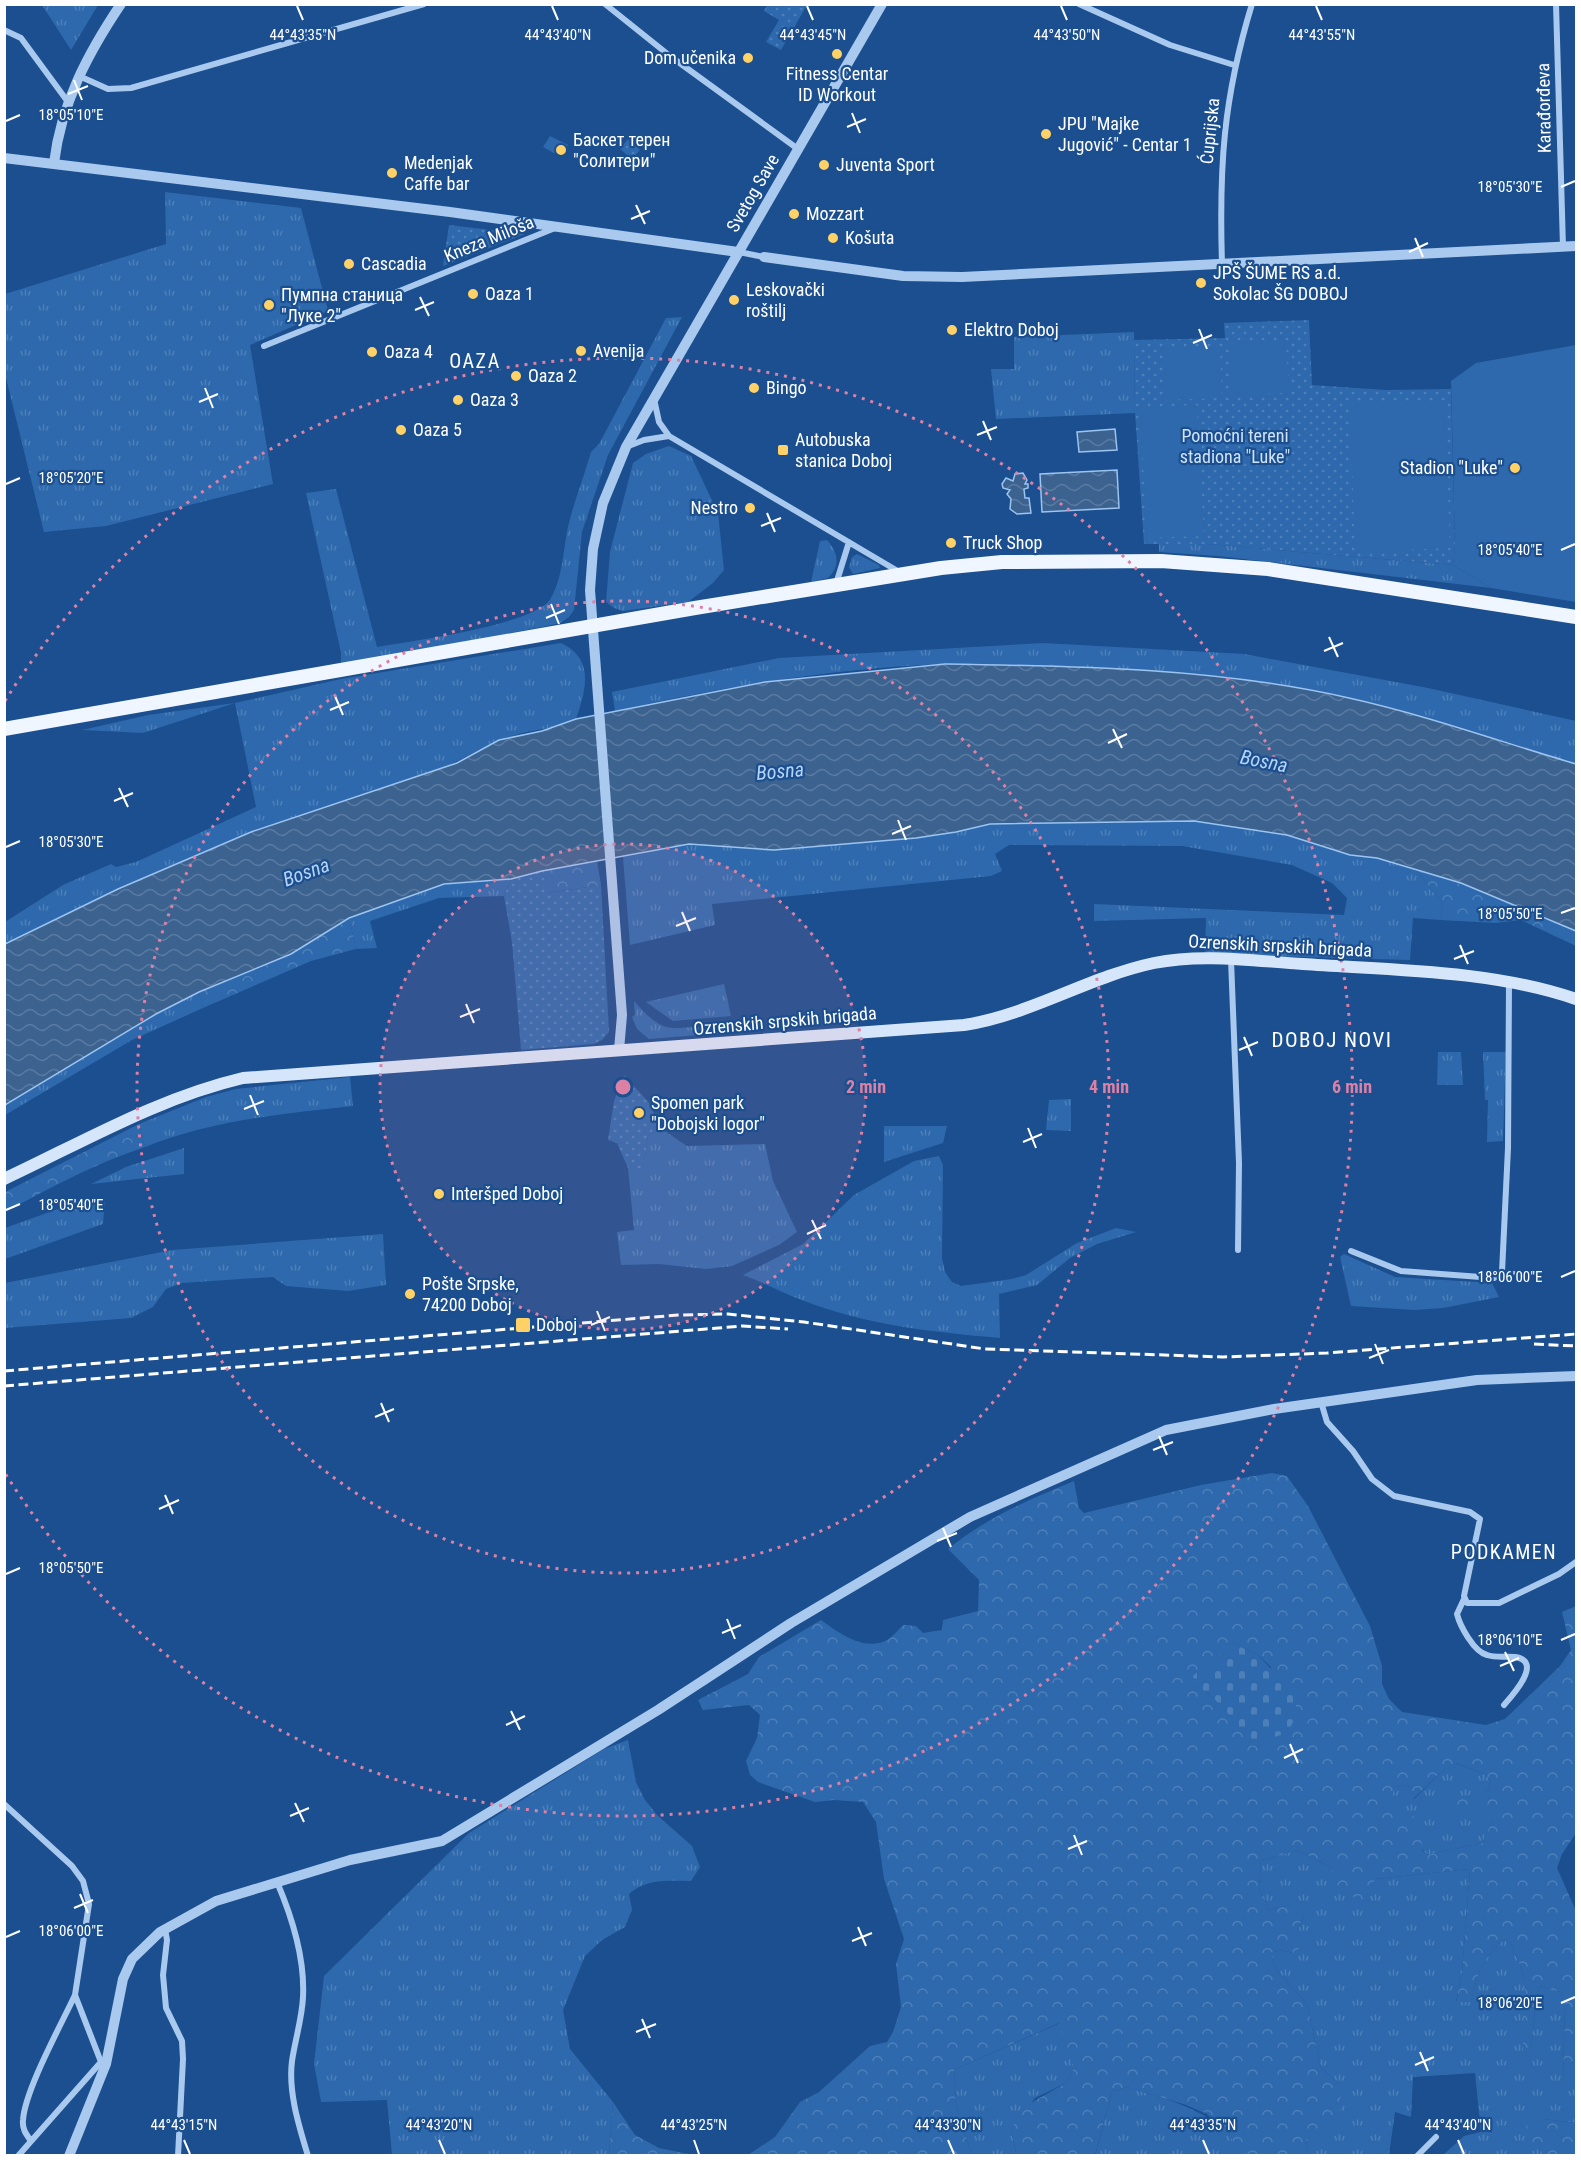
<svg xmlns="http://www.w3.org/2000/svg" width="1581" height="2160" font-family="'Roboto Condensed',sans-serif">
<style>
.grass{fill:url(#grass-tufts)}
.forest{fill:url(#forest-crowns);fill-rule:evenodd}
.cemetery{fill:url(#cemetery-stones)}
.park{fill:url(#park-dots)}
.garden{fill:#2e69ad}
.water{fill:url(#water-waves);stroke:#9cc4f0;stroke-width:1.5}
.lines{fill:none;stroke-linecap:round;stroke-linejoin:round}
.minor{stroke:#a9c9ee;stroke-width:6}
.tertiary{stroke:#a9c9ee;stroke-width:10}
.secondary{stroke:#d6e6fa;stroke-width:12}
.primary{stroke:#f0f6ff;stroke-width:14}
.rail{stroke:#fff;stroke-width:3;stroke-dasharray:10 4.5;stroke-linecap:butt}
.ticks{fill:none;stroke:#fff;stroke-width:2}
.ring{fill:none;stroke:#dd80a5;stroke-width:3;stroke-dasharray:3 6}
.poi-dot{fill:#ffd166;stroke:#1b4f8f;stroke-width:2}
.labels{text-anchor:middle;stroke-width:4.5;stroke-linejoin:round;paint-order:stroke}
.poi-label{font-size:18px;fill:#fff;stroke:#1b4f8f;text-anchor:start}
.street-label{font-size:18px;fill:#fff;stroke:#1b4f8f}
.park-label{font-size:18px;fill:#cfe3fa;stroke:#1b4f8f}
.neighbourhood-label{font-size:20px;letter-spacing:1.5px;fill:#fff;stroke:#1b4f8f}
.water-label{font-size:20px;font-style:italic;fill:#b5d3f5;stroke:#1b4f8f}
.quarter-label{font-size:21px;letter-spacing:1.5px;fill:#fff;stroke:#1b4f8f}
.ticks-label{font-size:15px;text-anchor:middle;fill:#fff;stroke:#1b4f8f;stroke-width:4.5;stroke-linejoin:round;paint-order:stroke}
.centre{fill:#dd80a5;stroke:#1b4f8f;stroke-width:3}
.ring-label{font-size:18px;text-anchor:middle;font-weight:bold;fill:#dd80a5;stroke:#1b4f8f;stroke-width:4.5;stroke-linejoin:round;paint-order:stroke}
</style>
<defs>
<pattern id="grass-tufts" width="24" height="20" patternUnits="userSpaceOnUse" patternTransform="scale(1.5)"><rect width="24" height="20" fill="#2e69ad"/><path d="M3 7l-1-3M5 7V3M7 7l1-3M15 17l-1-3M17 17v-4M19 17l1-3" fill="none" stroke="#4d80b9"/></pattern>
<pattern id="forest-crowns" width="20" height="18" patternUnits="userSpaceOnUse" patternTransform="scale(1.5)"><rect width="20" height="18" fill="#2e69ad"/><path d="M2 6a3 3 0 1 1 6 0M12 15a3 3 0 1 1 6 0" fill="none" stroke="#4d80b9"/></pattern>
<pattern id="cemetery-stones" width="16" height="16" patternUnits="userSpaceOnUse" patternTransform="scale(1.5)"><rect width="16" height="16" fill="#2e69ad"/><path d="M2 7V4a2 2 0 0 1 4 0v3zM10 15v-3a2 2 0 0 1 4 0v3z" fill="#4d80b9"/></pattern>
<pattern id="park-dots" width="8" height="8" patternUnits="userSpaceOnUse" patternTransform="scale(1.5)"><rect width="8" height="8" fill="#2e69ad"/><path d="M2 2h.1M6 6h.1" fill="none" stroke="#4d80b9" stroke-width="1.8" stroke-linecap="round"/></pattern>
<pattern id="water-waves" width="16" height="10" patternUnits="userSpaceOnUse" patternTransform="scale(1.5)"><rect width="16" height="10" fill="#3c6290"/><path d="M0 5q4-4 8 0t8 0" fill="none" stroke="#597aa1"/></pattern>
</defs>
<rect width="100%" height="100%" fill="#1b4f8f"/>
<path class="grass" d="M42,5H98L71,50Z
M165,192L301,208L328,311L250,345L273,484L106,526L44,532L5,374V294L166,244Z
M682,317L608,455L582,532L574,610L569,617L560,623L547,626L341,666V653L306,493L336,489L377,647C409,641 537,625 551,598C563,577 563,550 568,527C574,501 584,477 591,452L599,444L666,318Z
M1134,332L1135,413L996,419L991,369H1014V337Z
M669,446L691,456L718,513L724,570L713,583L688,602L623,611L614,608L606,602L610,552L633,463L646,454Z
M827,540C838,552 841,566 828,578L811,582L820,541Z
M1159,544H1207L1453,565L1491,588L1218,556L1159,552Z
M857,554L879,565L880,568L853,574L849,567L852,557Z
M561,643C595,659 586,690 576,719C552,730 531,729 509,737C480,747 456,764 428,774L251,832L118,889L5,944V922L63,885L111,864L116,867L136,862L256,807L235,703L143,733L82,730L148,715L235,703L341,679Z
M1043,643L1244,654L1428,688L1576,721V764C1500,741 1424,713 1346,697C1257,679 1168,672 1078,668C1034,666 989,663 945,664C834,668 723,687 615,711L612,692L779,658Z
M1194,821L1287,835L1350,855L1377,858L1416,870L1443,904L1440,920L1413,918L1410,960L1205,954L1206,918L1094,921V904L1344,915L1347,898L1332,883L1292,865L1182,846L1009,845L995,854L1002,871L991,876L712,904L715,925L630,945L623,857L689,844L774,850L916,838L956,832L990,824Z
M511,879L504,896L439,898L370,921L377,948L356,949L349,918L444,884Z
M724,984L731,1016L673,1021L646,1002Z
M199,992L203,1008L132,1040L5,1115V1105L156,1014Z
M634,1001C668,1041 673,1024 717,1027L723,1033L649,1039L637,1029L632,1017L635,1015Z
M1438,1052H1461L1463,1085H1437Z
M1483,1052H1506L1503,1141L1487,1142L1488,1100H1485Z
M350,1077L353,1106C282,1114 212,1120 145,1147L139,1124L206,1097L236,1089Z
M1071,1099V1131L1046,1130L1049,1100Z
M884,1126H947L943,1143L884,1162Z
M660,1128L687,1146L765,1144L773,1181L797,1232L779,1245L732,1266L706,1269L659,1264L621,1265L617,1232L634,1230L628,1168H643L648,1136Z
M184,1148V1174L91,1184L126,1167Z
M939,1156L943,1165L942,1258L945,1272L952,1282L961,1286L1012,1279L1026,1275L1077,1243L1116,1228L1136,1232L1097,1244L1070,1258L1037,1285L999,1294L1000,1338C933,1332 865,1325 802,1300C782,1293 763,1282 743,1275L803,1244L854,1195L914,1161Z
M105,1199L103,1224L5,1259V1228L80,1201Z
M383,1234L386,1285L348,1291L286,1286L273,1277L182,1283L166,1289L153,1307L131,1318L5,1328V1283L172,1250Z
M1344,1254L1395,1277L1492,1283L1499,1297L1443,1308L1414,1310L1351,1306L1340,1257Z
M628,1740L636,1782L645,1800L657,1815L692,1846L700,1867L691,1881C669,1881 647,1878 629,1894L632,1910L625,1927L602,1940L585,1956L563,2010L570,2049L613,2102L609,2155H392L387,2100L321,2102L314,2064L324,1976L469,1833L604,1749Z
M1455,1763L1485,1774L1491,1781L1488,1791L1476,1795L1493,1812V1819L1482,1843L1427,1855L1383,1801L1392,1795L1395,1787L1408,1785L1414,1799L1440,1773Z
M1297,1850L1333,1868L1366,1902L1375,1879L1470,1869L1462,1972L1456,2001H1471C1478,1972 1481,1961 1503,1940L1511,1943L1525,1978L1531,2051L1536,1998L1540,1986L1560,1992L1565,2004L1563,2079H1576V2123L1543,2119L1540,2146L1543,2155H1443L1464,2136L1481,2132L1475,2073L1413,2077L1411,2117L1395,2112L1389,2155H1308L1306,2139L1328,2133L1340,2084L1321,2068L1307,2004L1276,1969L1270,1953L1280,1950L1294,1953L1298,1930L1304,1915L1290,1905L1269,1910L1259,1888L1261,1861Z
M1060,2023L1074,2068L1066,2083L1035,2098L1011,2131L1017,2156L972,2155L956,2106L954,2070Z
M1127,2087C1173,2101 1219,2112 1247,2155L1095,2156L1112,2091Z"/>
<path class="forest" d="M597,861L601,885L547,893L542,871Z
M1416,870L1461,883L1576,931V946L1521,920L1496,923L1440,920L1443,904Z
M349,918L356,949L311,961L203,1008L199,992L291,954Z
M139,1124L145,1147C96,1163 50,1188 5,1212V1192Z
M1272,1473L1287,1476L1308,1506L1370,1626L1382,1666V1684L1389,1699L1402,1712L1486,1725L1505,1719L1560,1666L1571,1650L1562,1612L1576,1606V1833L1562,1854L1557,1868L1576,1911V2079H1563L1565,2005L1560,1992L1540,1986L1536,1998L1531,2051H1523L1525,1978L1511,1943L1503,1940C1481,1961 1478,1972 1471,2002H1456L1462,1972L1470,1869L1375,1879L1367,1902L1328,1888L1333,1868L1297,1850L1261,1861L1259,1888L1269,1910L1290,1905L1303,1908L1304,1915L1298,1929L1305,1936L1302,1945L1294,1953L1280,1950L1270,1953L1276,1969L1307,2004L1321,2068L1340,2084L1341,2107L1328,2134L1306,2139L1308,2155H1247L1207,2114L1186,2105L1127,2087L1112,2091L1095,2155H1017L1011,2131L1020,2109L1066,2083L1074,2068L1059,2023L954,2070L956,2106L972,2155H748L775,2137L800,2102L819,2092L870,2046L887,2042L893,2032L901,2007L896,1964L904,1939L884,1879L876,1822L863,1802L834,1800L815,1802L758,1782L750,1775L746,1761L757,1738L760,1715L749,1705L703,1710L698,1700L748,1674L759,1657L821,1620C839,1633 865,1653 889,1639C894,1635 898,1630 903,1625L916,1626L923,1633L942,1630L943,1620L978,1611L979,1580L948,1549C986,1518 1028,1500 1074,1481L1079,1508L1084,1513L1201,1485ZM1232,1643L1258,1655L1271,1667L1252,1745C1235,1721 1222,1701 1196,1686L1201,1669L1213,1670ZM1456,1763L1485,1774L1491,1781L1488,1791C1470,1797 1444,1796 1431,1812H1493V1819L1482,1843L1427,1855L1422,1850L1420,1820L1384,1801L1392,1795L1395,1787L1408,1785L1413,1799L1440,1773Z
M613,2102L635,2135L659,2148L693,2155H609Z
M1543,2119L1576,2123V2155H1543L1540,2146L1525,2141L1527,2120Z"/>
<path class="cemetery" d="M1232,1643L1258,1655L1297,1696L1294,1720L1288,1732L1252,1746C1235,1722 1222,1701 1196,1686L1193,1676L1201,1669H1213L1222,1651Z"/>
<path class="park" d="M767,5H807L781,50L766,42L779,20L764,11Z
M628,139L640,150L632,159L620,149Z
M449,225L525,234L443,266Z
M1309,320L1312,385L1386,390L1451,389L1455,548L1453,565L1207,544H1144L1135,413L1134,340L1225,338L1224,323Z
M542,871L548,893L601,885L609,1032L602,1040L594,1044L521,1050L512,942L504,896L511,879Z
M624,1075L650,1104L660,1128L648,1136L643,1168H628L617,1143L608,1140L614,1101Z"/>
<path class="garden" d="M550,136L568,145L561,157L543,147Z
M1286,341L1289,393L1232,395L1230,344Z
M1576,345V602L1491,588L1453,565L1455,548L1451,381L1476,363Z
M1220,347L1222,398L1166,400L1163,349Z
M1445,401L1450,548L1355,552L1350,404Z
M1197,405L1204,536L1147,538L1140,408Z"/>
<path class="water" d="M1115,429L1117,450L1079,452L1077,432Z
M1117,470L1119,508L1042,512L1040,474Z
M1023,473L1027,480L1025,484H1028V488L1024,489L1025,498H1029L1031,513L1017,514L1010,509L1011,499L1007,494L1010,490L1003,488L1002,484L1006,478L1013,481L1015,474Z
M945,664C1079,666 1217,668 1349,698C1426,715 1501,742 1576,764V931L1461,883L1377,858L1350,855L1287,835L1194,821L990,824L956,832L916,838L774,850L689,844L542,871L511,879L444,884L349,918L291,954L199,992L156,1014L5,1105V944L118,889L251,832L457,763L499,740L542,731L576,719L765,682Z"/>
<g class="lines">
<path class="minor" d="M605,4L670,56L798,149
M1079,4L1170,45L1234,65
M1556,4L1563,247
M4,30L21,38L68,102
M79,76L108,89L131,88L424,4
M739,252L764,257
M1222,264C1219,167 1223,99 1252,4
M264,346L555,228
M654,399L659,422L669,436L901,573
M626,447L644,440L669,436
M836,584L849,542
M1231,960L1239,1163L1238,1250
M1351,1251L1401,1271L1494,1278L1502,1272L1508,1148L1509,983
M1321,1402L1327,1422L1353,1451L1372,1479L1394,1496L1470,1512L1480,1519L1464,1596L1467,1603H1499L1559,1574L1576,1562
M1464,1599L1457,1614C1460,1626 1474,1652 1487,1655C1496,1658 1506,1656 1515,1657C1544,1661 1512,1696 1504,1705
M4,1804L72,1866L83,1881L89,1904L75,1995L101,2062L106,2064
M277,1882C292,1917 305,1958 303,1997C302,2019 295,2040 292,2061C288,2092 299,2126 308,2156
M165,1929L167,1940L163,1975L166,2008L182,2041L183,2059L178,2156
M31,2141C26,2134 22,2129 23,2120C25,2090 61,2025 75,1995
M18,2156L101,2062
M1417,2156L1436,2137"/>
<path class="tertiary" d="M4,158L450,212L738,252
M54,163C61,104 88,53 121,4
M764,257L903,276L962,277L1576,246
M619,1050L622,1015L590,590L593,549L603,503L626,447L882,4
M69,2156L106,2064L123,1979L132,1959L160,1932L216,1901L350,1860L442,1841L658,1710L791,1623L970,1517L1166,1430L1274,1409L1477,1380L1576,1376"/>
<path class="secondary" d="M4,1179C83,1142 158,1098 243,1078L964,1025C1030,1015 1088,977 1154,963C1202,953 1254,961 1303,964C1391,970 1492,970 1576,999"/>
<path class="primary" d="M4,729L695,608L941,568L1002,562L1161,561L1268,569L1576,617"/>
<path class="rail" d="M1534,1344L1576,1346
M4,1371L678,1315L728,1314L804,1322L985,1349L1223,1357L1327,1353L1576,1334
M4,1386L706,1329L742,1326L788,1329"/>
</g>
<path class="ticks" d="M297,6L303,20M552,6L558,20M807,6L813,20M1061,6L1067,20M1316,6L1322,20M74,80L82,100M68,94L88,86M852,113L860,133M6,121L20,115M847,127L866,119M1561,187L1575,181M636,205L645,224M631,219L650,211M1415,238L1423,257M1409,252L1428,243M420,297L429,316M415,310L434,302M1199,329L1207,349M1193,343L1212,335M205,388L213,408M199,402L218,394M983,421L991,440M977,435L997,427M6,484L20,478M767,513L775,532M761,526L781,518M1561,550L1575,544M551,604L559,624M546,618L565,610M1329,637L1338,657M1324,651L1343,643M335,696L343,715M330,710L349,702M1113,729L1122,748M1108,743L1127,734M119,788L128,807M114,801L133,793M898,820L906,840M892,834L911,826M6,847L20,841M682,912L690,931M1561,913L1575,908M676,926L696,918M1460,945L1468,964M1454,959L1474,951M466,1004L474,1023M460,1017L480,1009M1244,1037L1252,1056M1239,1050L1258,1042M250,1095L258,1115M244,1109L264,1101M1028,1128L1036,1148M1023,1142L1042,1134M6,1210L20,1204M812,1220L821,1239M807,1234L826,1225M1561,1277L1575,1271M597,1311L605,1331M591,1325L610,1317M1375,1344L1383,1364M1369,1358L1389,1350M381,1403L389,1422M375,1417L394,1409M1159,1436L1167,1455M1153,1450L1173,1442M165,1495L173,1514M159,1509L179,1500M943,1528L951,1547M937,1541L957,1533M6,1574L20,1568M727,1619L735,1639M722,1633L741,1625M1561,1640L1575,1634M1505,1652L1514,1671M1500,1666L1519,1658M511,1711L520,1730M506,1725L525,1716M1290,1744L1298,1763M1284,1758L1303,1749M295,1803L304,1822M290,1816L309,1808M1074,1835L1082,1855M1068,1849L1087,1841M80,1894L88,1913M74,1908L93,1900M858,1927L866,1946M6,1937L20,1931M852,1941L872,1933M1561,2003L1575,1997M642,2019L650,2038M636,2032L656,2024M1420,2052L1428,2071M1415,2065L1434,2057M184,2140L190,2154M439,2140L445,2154M694,2140L699,2154M948,2140L954,2154M1203,2140L1209,2154M1458,2140L1464,2154"/>
<circle cx="623" cy="1087" r="243" fill="#dd80a5" fill-opacity=".12"/>
<g class="ring">
<circle cx="623" cy="1087" r="243"/>
<circle cx="623" cy="1087" r="486"/>
<path d="M5 701A729 729 0 1 1 5 1473"/>
</g>
<g class="poi-dot">
<circle cx="837" cy="54" r="6"/>
<circle cx="748" cy="58" r="6"/>
<circle cx="1046" cy="134" r="6"/>
<circle cx="561" cy="150" r="6"/>
<circle cx="824" cy="165" r="6"/>
<circle cx="392" cy="173" r="6"/>
<circle cx="794" cy="214" r="6"/>
<circle cx="833" cy="238" r="6"/>
<circle cx="349" cy="264" r="6"/>
<circle cx="1201" cy="283" r="6"/>
<circle cx="473" cy="294" r="6"/>
<circle cx="734" cy="300" r="6"/>
<circle cx="269" cy="305" r="6"/>
<circle cx="952" cy="330" r="6"/>
<circle cx="581" cy="351" r="6"/>
<circle cx="372" cy="352" r="6"/>
<circle cx="516" cy="376" r="6"/>
<circle cx="754" cy="388" r="6"/>
<circle cx="458" cy="400" r="6"/>
<circle cx="401" cy="430" r="6"/>
<rect x="777" y="444" width="12" height="12" rx="3"/>
<circle cx="1515" cy="468" r="6"/>
<circle cx="750" cy="508" r="6"/>
<circle cx="951" cy="543" r="6"/>
<circle cx="639" cy="1113" r="6"/>
<circle cx="439" cy="1194" r="6"/>
<circle cx="410" cy="1294" r="6"/>
<rect x="515" y="1317" width="16" height="16" rx="3"/>
</g>
<g class="labels">
<g class="poi-label">
<text x="736" y="64" text-anchor="end">Dom učenika</text>
<text x="837" y="80" text-anchor="middle">Fitness Centar<tspan x="837" dy="21">ID Workout</tspan></text>
<text x="1058" y="130">JPU "Majke<tspan x="1058" dy="21">Jugović" - Centar 1</tspan></text>
<text x="573" y="146">Баскет терен<tspan x="573" dy="21">"Солитери"</tspan></text>
<text x="404" y="169">Medenjak<tspan x="404" dy="21">Caffe bar</tspan></text>
<text x="836" y="171">Juventa Sport</text>
<text x="806" y="220">Mozzart</text>
<text x="845" y="244">Košuta</text>
<text x="361" y="270">Cascadia</text>
<text x="1213" y="279">JPŠ ŠUME RS a.d.<tspan x="1213" dy="21">Sokolac ŠG DOBOJ</tspan></text>
<text x="746" y="296">Leskovački<tspan x="746" dy="21">roštilj</tspan></text>
<text x="485" y="300">Oaza 1</text>
<text x="281" y="301">Пумпна станица<tspan x="281" dy="21">"Луке 2"</tspan></text>
<text x="964" y="336">Elektro Doboj</text>
<text x="593" y="357">Avenija</text>
<text x="384" y="358">Oaza 4</text>
<text x="528" y="382">Oaza 2</text>
<text x="766" y="394">Bingo</text>
<text x="470" y="406">Oaza 3</text>
<text x="413" y="436">Oaza 5</text>
<text x="795" y="446">Autobuska<tspan x="795" dy="21">stanica Doboj</tspan></text>
<text x="1503" y="474" text-anchor="end">Stadion "Luke"</text>
<text x="738" y="514" text-anchor="end">Nestro</text>
<text x="963" y="549">Truck Shop</text>
<text x="651" y="1109">Spomen park<tspan x="651" dy="21">"Dobojski logor"</tspan></text>
<text x="451" y="1200">Interšped Doboj</text>
<text x="422" y="1290">Pošte Srpske,<tspan x="422" dy="21">74200 Doboj</tspan></text>
<text x="536" y="1331">Doboj</text>
</g>
<g class="street-label">
<text transform="translate(1544 108) rotate(-91)" y="6">Karađorđeva</text>
<text transform="translate(1210 131) rotate(-84)" y="6">Ćuprijska</text>
<text transform="translate(753 193) rotate(-60)" y="6">Svetog Save</text>
<text transform="translate(489 239) rotate(-22)" y="6">Kneza Miloša</text>
<text transform="translate(1280 946) rotate(3)" y="6">Ozrenskih srpskih brigada</text>
<text transform="translate(785 1021) rotate(-5)" y="6">Ozrenskih srpskih brigada</text>
</g>
<g class="park-label">
<text x="1235" y="442">Pomoćni tereni<tspan x="1235" dy="21">stadiona "Luke"</tspan></text>
</g>
<g class="neighbourhood-label">
<text x="475" y="368">OAZA</text>
<text x="1504" y="1559">PODKAMEN</text>
</g>
<g class="water-label">
<text transform="translate(1264 761) rotate(11)" y="7">Bosna</text>
<text transform="translate(780 771) rotate(-5)" y="7">Bosna</text>
<text transform="translate(306 872) rotate(-20)" y="7">Bosna</text>
</g>
<g class="quarter-label">
<text x="1332" y="1047">DOBOJ NOVI</text>
</g>
</g>
<g class="ticks-label">
<text x="303" y="40">44°43'35"N</text>
<text x="558" y="40">44°43'40"N</text>
<text x="813" y="40">44°43'45"N</text>
<text x="1067" y="40">44°43'50"N</text>
<text x="1322" y="40">44°43'55"N</text>
<text x="71" y="120">18°05'10"E</text>
<text x="1510" y="192">18°05'30"E</text>
<text x="71" y="483">18°05'20"E</text>
<text x="1510" y="555">18°05'40"E</text>
<text x="71" y="847">18°05'30"E</text>
<text x="1510" y="919">18°05'50"E</text>
<text x="71" y="1210">18°05'40"E</text>
<text x="1510" y="1282">18°06'00"E</text>
<text x="71" y="1573">18°05'50"E</text>
<text x="1510" y="1645">18°06'10"E</text>
<text x="71" y="1936">18°06'00"E</text>
<text x="1510" y="2008">18°06'20"E</text>
<text x="184" y="2130">44°43'15"N</text>
<text x="439" y="2130">44°43'20"N</text>
<text x="694" y="2130">44°43'25"N</text>
<text x="948" y="2130">44°43'30"N</text>
<text x="1203" y="2130">44°43'35"N</text>
<text x="1458" y="2130">44°43'40"N</text>
</g>
<circle cx="623" cy="1087" r="9" class="centre"/>
<g class="ring-label">
<text x="866" y="1093">2 min</text>
<text x="1109" y="1093">4 min</text>
<text x="1352" y="1093">6 min</text>
</g>
<rect width="1581" height="2160" fill="none" stroke="#ffffff" stroke-width="12"/>
</svg>
